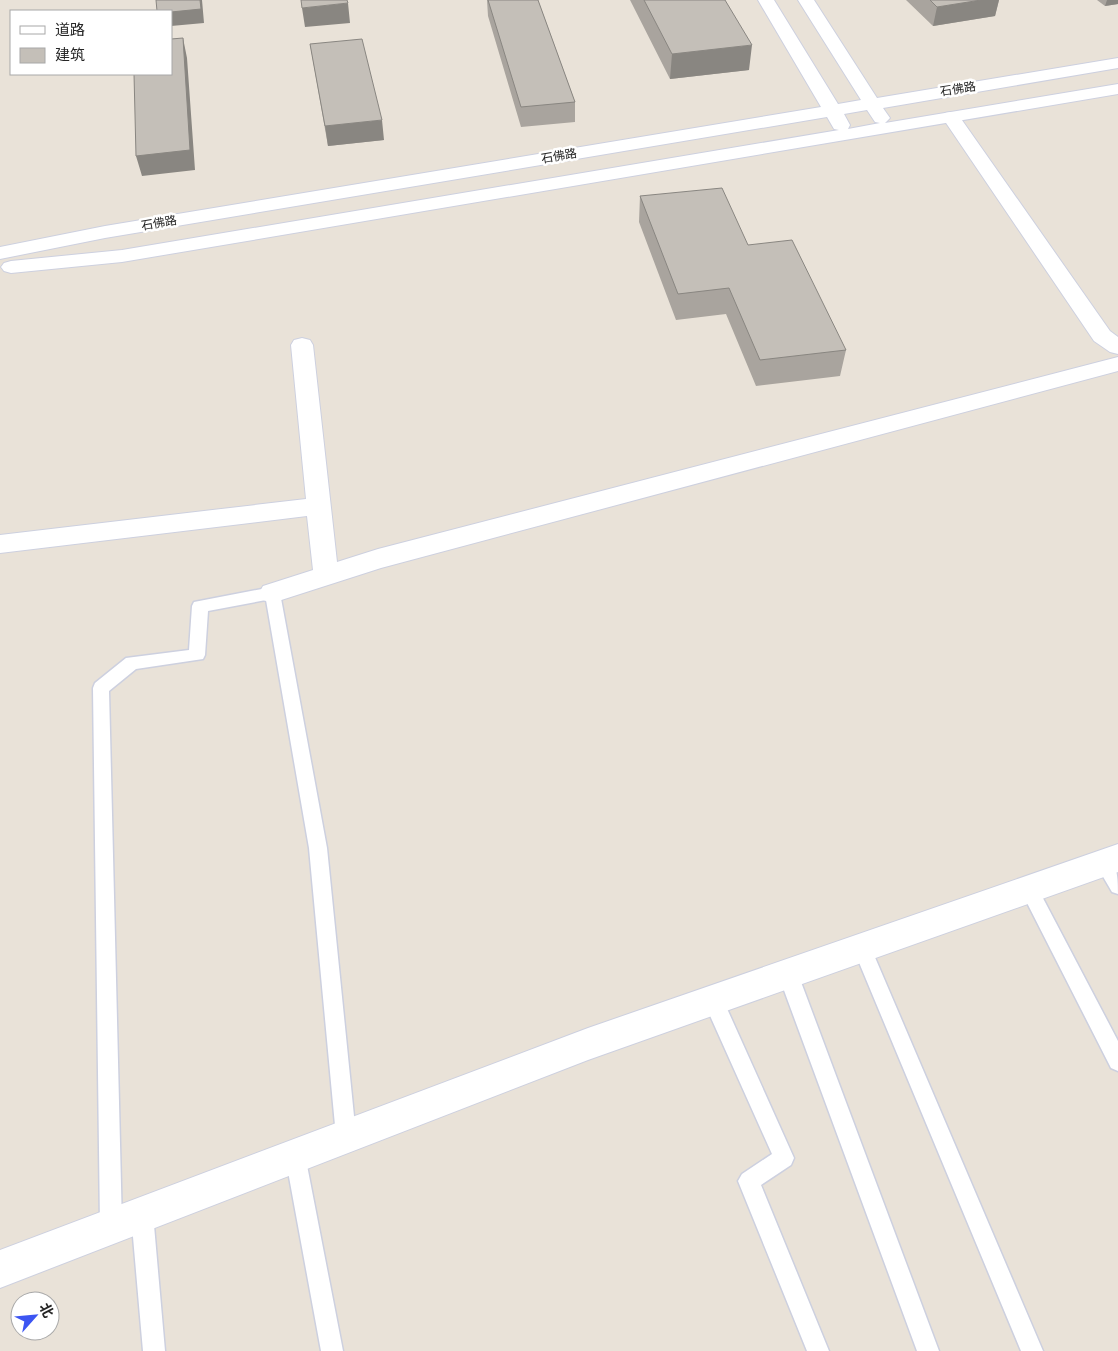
<svg xmlns="http://www.w3.org/2000/svg" width="1118" height="1351" font-family="'Golos Text','Noto Sans SC',sans-serif">
<style>
.lines{fill:none;stroke-linecap:round;stroke-linejoin:round}
.lane-casing{stroke:#cdd0df;stroke-width:3}
.street-casing{stroke:#cdd0df;stroke-width:2}
.secondary-casing{stroke:#cdd0df;stroke-width:2}
.lane{fill:#fff;fill-rule:evenodd}
.street{fill:#fff;fill-rule:evenodd}
.secondary{fill:#fff;fill-rule:evenodd}
.wall{fill:#a9a49e}
.shaded-wall{fill:#898681}
.building{fill:#c4bfb8;stroke:#898681}
.labels{text-anchor:middle;stroke-width:5;stroke-linejoin:round;paint-order:stroke}
.far-street-label{font-size:12px;fill:#262626;stroke:#fff}
</style>
<rect width="100%" height="100%" fill="#e9e2d8"/>
<g class="lines">
<g class="lane-casing">
<path id="lane" d="M272,587L277,589L280,593L327,848L356,1136L353,1143L346,1146L339,1143L336,1136L309,848L266,600L208,611L205,655L203,659L136,669L109,691L122,1226L119,1234L111,1237L103,1234L100,1226L93,688L95,683L126,658L189,650L192,606L194,602Z
M1104,855C1118,861 1118,879 1118,894L1112,892L1095,863L1098,857Z
M1029,881L1035,883L1118,1041V1071L1111,1068L1023,895L1020,889L1023,883Z
M862,939L869,942L871,948L1043,1351H1021L853,948L855,942Z
M788,965L795,968L798,974L939,1351H917L778,974L781,968Z
M713,991L720,993L794,1158L791,1165L761,1185L829,1351H807L738,1181L742,1174L772,1154L703,1000L706,993Z
M295,1145L302,1148L305,1155L343,1351H321L285,1155L288,1148Z
M142,1203L150,1206L153,1214L165,1351H143L131,1214L134,1206Z"/>
</g>
<g class="street-casing">
<path id="street" d="M951,112L957,113L1110,331L1118,337V354L1110,352L1094,341L942,117L945,113Z
M302,338L310,340L313,345L337,562L378,549L1118,357V371L381,568L272,603L263,600L259,593L263,586L313,570L307,516L0,553V535L306,499L291,345L294,340Z
M1118,844V872L588,1060L0,1288V1250L588,1028Z"/>
</g>
<g class="secondary-casing">
<path id="secondary" d="M758,0H774L838,104L861,100L798,0H814L877,98L1118,58V68L883,108L890,118L885,123L1118,84V94L122,262L11,273L4,271L1,267L4,263L11,261L122,250L839,130L834,129L827,117L105,238L0,259V247L105,226L821,107ZM867,110L875,122L880,123L848,129L850,125L844,114Z"/>
</g>
<use href="#lane" class="lane"/>
<use href="#street" class="street"/>
<use href="#secondary" class="secondary"/>
</g>
<path class="wall" d="M487,0H538L575,102V122L521,127L488,16Z
M630,0H725L749,70L670,79Z
M906,0H999L995,16L933,26Z
M1097,0H1118V4L1105,6Z
M310,44L384,140L328,146Z
M640,196L748,245L846,350L840,376L756,386L726,314L676,320L639,222Z"/>
<path class="shaded-wall" d="M200,0H202L204,23L171,26V12Z
M981,0H999L995,16L933,26L937,7Z
M1107,0H1118V4L1105,6Z
M348,3L350,23L305,27L302,8Z
M183,38L187,58L195,170L142,176L136,156Z
M752,45L749,70L670,79L672,54Z
M382,120L384,140L328,146L325,126Z"/>
<path class="building" d="M156,0H200L201,9L171,12V11H157Z
M301,0H347L348,3L302,8Z
M488,0H538L575,102L521,107Z
M644,0H725L752,45L672,54Z
M930,0H981L937,7Z
M183,38L190,150L136,156L134,74H171V39Z
M362,39L382,120L325,126L310,44Z
M722,188L748,245L792,240L846,350L760,360L729,288L678,294L640,196Z"/>
<g class="labels">
<g class="far-street-label">
<text transform="translate(958 89) rotate(-9)" y="4">石佛路</text>
<text transform="translate(559 156) rotate(-10)" y="4">石佛路</text>
<text transform="translate(159 223) rotate(-10)" y="4">石佛路</text>
</g>
</g>
<rect x="10" y="10" width="162" height="65" fill="#ffffff" stroke="#a8a8a8"/>
<rect x="20" y="26" width="25" height="8" fill="#ffffff" stroke="#a8a8a8"/>
<text x="55" y="35" font-size="15" fill="#262626">道路</text>
<rect x="20" y="48" width="25" height="15" fill="#c4bfb8" stroke="#a8a8a8"/>
<text x="55" y="60" font-size="15" fill="#262626">建筑</text>
<g transform="translate(35 1316) rotate(63)"><circle r="24" fill="#ffffff" stroke="#a8a8a8"/>
<path d="M0-4L9 19L0 12L-9 19Z" fill="#3c55f2"/>
<text y="-8" font-size="14" font-weight="bold" text-anchor="middle" fill="#262626">北</text>
</g>
</svg>
